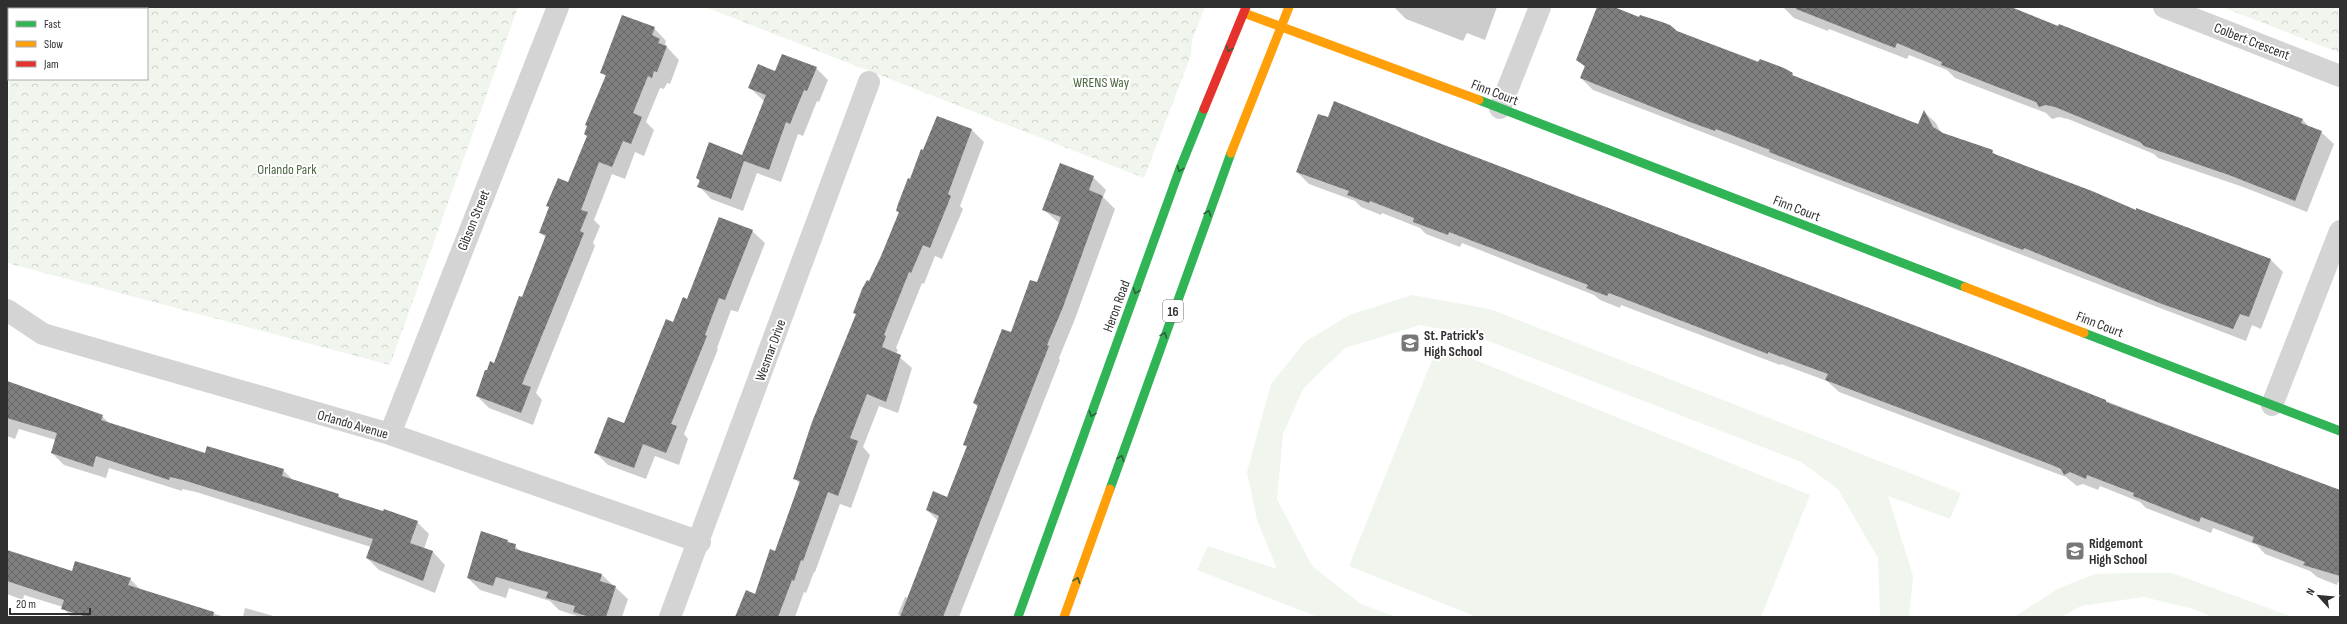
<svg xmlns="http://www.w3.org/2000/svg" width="2347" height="624" font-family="'Sofia Sans Condensed',sans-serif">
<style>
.grass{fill:#f0f5ed}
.park{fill:url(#park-crowns);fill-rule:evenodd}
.shadow{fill:#0003}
.building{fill:url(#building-cross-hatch)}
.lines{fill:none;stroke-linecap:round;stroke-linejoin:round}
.street{stroke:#d4d4d4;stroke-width:22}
.fast{stroke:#30b455;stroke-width:9}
.slow{stroke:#ff9f0a;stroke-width:9}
.jam{stroke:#e5322d;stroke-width:9}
.oneway{stroke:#305e3d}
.labels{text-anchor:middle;stroke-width:4;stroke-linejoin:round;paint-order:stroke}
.shield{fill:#fff;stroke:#6e6e6e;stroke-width:1}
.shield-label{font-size:13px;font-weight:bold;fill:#303030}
.street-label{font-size:14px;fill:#303030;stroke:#fff}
.park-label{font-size:14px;fill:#4c6841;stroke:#fff}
.poi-label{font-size:14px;font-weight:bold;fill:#303030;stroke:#fff;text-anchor:start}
</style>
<defs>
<pattern id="park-crowns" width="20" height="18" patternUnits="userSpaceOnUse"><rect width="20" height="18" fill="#f0f5ed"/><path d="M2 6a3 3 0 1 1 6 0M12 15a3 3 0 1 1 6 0" fill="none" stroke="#ced2cc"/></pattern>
<pattern id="building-cross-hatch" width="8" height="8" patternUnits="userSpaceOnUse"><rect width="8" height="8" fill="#7f7f7f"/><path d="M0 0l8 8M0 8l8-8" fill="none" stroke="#686868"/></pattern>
</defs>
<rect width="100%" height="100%" fill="#fff"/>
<path class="grass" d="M1412,295L1490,309L1961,493L1950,519L1888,496L1913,576L1909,617H1880L1878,558L1838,489L1801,462L1473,335L1420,325L1345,348L1303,389L1283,434L1277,499L1312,566L1361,604L1396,617H1318L1197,570L1208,546L1277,569L1257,520L1247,472L1271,384L1305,342L1349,315Z
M1438,345L1810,495L1761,617H1477L1349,566Z
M2129,573H2172L2293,617H2213L2193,609L2144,597L2081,606L2061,617H2014L2059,588L2095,574Z"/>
<path class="park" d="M9,7H518L390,365L7,263ZM9,9H147V79H9Z
M705,7H1205L1192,40L1191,55L1144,178Z
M2222,7H2340V53Z"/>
<path class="shadow" d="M1394,7H1497L1485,40L1467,33L1463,41L1406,19Z
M1598,7H1611L1792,74L1795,77L1919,125L1924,112L1936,123L1941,133L1992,151L1997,156L2137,211V209L2271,260L2283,272L2261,329L2252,325L2246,341L1593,90L1581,78L1585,67L1577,59Z
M1783,7H2007L2303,120L2310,128L2321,132L2334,144L2307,212L2243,187L2158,158L2154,154L2068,119L2059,117L2052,119L2046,113L1955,78L1947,70L1909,55L1907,59L1829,29L1828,31L1794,18Z
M654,28L666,41L665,45L679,60L670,84L667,83L664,89L660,88L646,122L654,130L644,156L635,152L625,179L612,174L594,220L600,226L593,243L595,246L536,393L542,400L533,425L489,408L477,396L495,364L546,238L540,232L550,208L547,206L569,184L588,137L606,77L601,72Z
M816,68L828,80L819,102L817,101L803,136L798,134L781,182L757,173L743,211L711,199L699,186L700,182L697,178L743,156L764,101L750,88L776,72Z
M937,117L972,130L984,142L960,206L963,209L942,259L935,256L924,284L922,283L896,348L898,350L896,354L912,368L898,413L879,406L863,447L870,455L851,508L840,504L815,572H814L806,593L804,592L795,617H737L756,595L776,552L800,484L795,479L857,315L854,312L870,283L900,213L897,211Z
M1439,144L2340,491V583L2338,582L2337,585L2317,577L2310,571L2265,554L2257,545L2213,528L2211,533L2146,508L2140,502L2100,486L2098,490L2083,484L2077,486L2066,477L1839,392L1827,381L1781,364L1780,365L1621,305L1620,308L1600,300L1594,295L1462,243L1460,247L1426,234L1420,228L1382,213L1381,215L1361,207L1355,201L1309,184L1297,172Z
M1093,177L1106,190L1103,197L1115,209L1075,319L1059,358L1060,360L959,617H901L898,614L905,597L909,598L938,521L927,510L947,498L967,447L964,444L978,408L974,403L1038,284L1059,223L1043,209Z
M752,231L765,243L738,312L731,310L717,348L718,349L684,434L688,439L679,465L655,456L646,479L608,465L595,452L625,424L674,324L688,300Z
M7,381L102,416L111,425L206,454L283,470L293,480L338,495L343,500L417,522L429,534L424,549L433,552L445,565L435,593L379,570L367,558L371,547L196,492L182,489V491L109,468L106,478L64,465L52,453L56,440L19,429L15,439L7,436Z
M507,540L522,552L602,575L628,599L622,617H580L559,610L550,601L509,588L506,598L480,590L468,578Z
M7,552L73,573L130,579L142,591L225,617H71L63,607L24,595L23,600L7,594Z
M245,608L277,617H243Z"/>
<path class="building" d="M1597,7H1614L1639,17L1640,15L1662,22L1670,25L1677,31L1758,62L1760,59L1784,68L1793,73L1792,75L1918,124L1924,110L1933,127L1943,133L1993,150L1992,153L2092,191L2136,210V208L2271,259L2249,317L2240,314L2233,329L2162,304L2024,248L2023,250L2002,242L1797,163L1769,152L1770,150L1716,129L1715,131L1690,122L1580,78L1585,66L1576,60Z
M1796,7H2011L2058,26L2059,24L2303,119L2301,123L2322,131L2295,201L2229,175L2144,146L2140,142L2055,107L2046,105L2039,107L2036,102L1941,65L1942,62L1897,43L1895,48L1796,9Z
M622,15L655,27L652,35L660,39L658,43L667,46L657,72L654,71L652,78L648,76L633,113L642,117L631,144L623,141L612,167L599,162L581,210L588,212L580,231L584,233L522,384L531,387L521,413L476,396L485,370H487L490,361L494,363L519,296L522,297L546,235L539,233L549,207L546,206L558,178L568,182L587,136L584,134L587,126L585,125L606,75L600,73Z
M782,54L817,67L807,91L804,90L790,124L786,122L769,170L744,161L731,199L697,187L700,180L696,178L709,142L742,155L766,95L748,88L758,64L775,71Z
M1334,101L1439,143L1997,357L2106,400V402L2340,490V576L2303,565L2305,562L2252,542L2254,537L2201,517L2199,522L2133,496L2134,493L2087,475L2086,479L2070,472L2064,475L2061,469L2052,465L1825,380L1828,374L1768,352V354L1609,293L1607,296L1586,288L1588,285L1449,232L1448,235L1413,222L1414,218L1370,201L1369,203L1347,195L1349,191L1296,172L1318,114L1328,117Z
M937,116L972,129L948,194L951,196L930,248L923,245L911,273L909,272L884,335L886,336L882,347L901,355L886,402L867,394L850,438L858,441L838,496L828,492L803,561L801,560L794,581L792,580L778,617H735L746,590L755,594L770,549L775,551L800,481L793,479L812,422L856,314L853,313L862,289L867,280L869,281L881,256L899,212L896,211L898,204L908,178L910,179L921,149L923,150Z
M1060,163L1094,176L1089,190L1103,196L1063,307L1047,345L1049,346L943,617H900L939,516L926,510L933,491L947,497L967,446L963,445L978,405L973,403L1002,329L1011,332L1030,280L1037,282L1061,217L1042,210Z
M719,217L753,230L725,300L719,298L705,335L707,336L671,424L677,426L666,453L643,444L634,468L594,453L608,417L624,423L666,319L673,322L683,297L687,299Z
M7,381L103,415L101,420L205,453L207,446L284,469L282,476L339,494L338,497L383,511L384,509L418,521L410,543L433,551L423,581L366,558L373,539L183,480L170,477L169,480L96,456L93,467L51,453L57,433L7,418Z
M481,531L508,540L507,542L516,544L515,549L602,574L600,581L616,586L606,617H590L573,612L575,606L546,598L548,592L496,577L493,586L467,578Z
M7,550L72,571L75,561L131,578L128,585L214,612L213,617H87L61,609L64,600L7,581Z"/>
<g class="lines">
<path class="street" d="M2164,7L2340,76
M1500,108L1540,7
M7,310L43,334L390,434L700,542
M2272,405L2340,231
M390,434L558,7
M670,617L869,82"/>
<path class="fast" d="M1479,100L1965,287
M2084,333L2340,431
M1110,489L1231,153
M1018,617L1179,171L1204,109"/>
<path class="slow" d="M1244,13L1479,100
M1231,153L1289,7
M1965,287L2084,333
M1064,617L1110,489"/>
<path class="jam" d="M1204,109L1246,7"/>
</g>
<defs><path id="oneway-chevron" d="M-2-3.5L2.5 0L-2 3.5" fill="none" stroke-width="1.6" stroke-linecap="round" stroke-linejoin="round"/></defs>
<g class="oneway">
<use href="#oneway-chevron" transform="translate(1229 49) rotate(112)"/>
<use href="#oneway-chevron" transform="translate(1180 169) rotate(111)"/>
<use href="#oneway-chevron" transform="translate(1208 213) rotate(-70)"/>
<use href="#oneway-chevron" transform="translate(1136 291) rotate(110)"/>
<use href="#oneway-chevron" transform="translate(1164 335) rotate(-70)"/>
<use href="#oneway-chevron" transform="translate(1092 414) rotate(110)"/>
<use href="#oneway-chevron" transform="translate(1121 458) rotate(-70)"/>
<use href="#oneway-chevron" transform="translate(1077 580) rotate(-70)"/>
</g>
<defs>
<g id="school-square" transform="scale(1)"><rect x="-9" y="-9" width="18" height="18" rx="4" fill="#787878" stroke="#fff"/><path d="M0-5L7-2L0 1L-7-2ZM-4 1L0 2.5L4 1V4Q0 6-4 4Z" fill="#fff"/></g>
</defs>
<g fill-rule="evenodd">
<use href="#school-square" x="1410" y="343"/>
<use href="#school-square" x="2075" y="551"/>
</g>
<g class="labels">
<rect class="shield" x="1163" y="300" width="20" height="22" rx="3"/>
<g class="shield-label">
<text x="1173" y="316">16</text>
</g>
<g class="street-label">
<text transform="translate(2252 41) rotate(21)" y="5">Colbert Crescent</text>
<text transform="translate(1495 92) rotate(21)" y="5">Finn Court</text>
<text transform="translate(1797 208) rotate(21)" y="5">Finn Court</text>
<text transform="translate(473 220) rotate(-68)" y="5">Gibson Street</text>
<text transform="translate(1116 306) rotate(-70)" y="5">Heron Road</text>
<text transform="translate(2100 324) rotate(21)" y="5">Finn Court</text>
<text transform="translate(770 350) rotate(-70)" y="5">Wesmar Drive</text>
<text transform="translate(353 424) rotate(16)" y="5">Orlando Avenue</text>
</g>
<g class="park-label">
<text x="1101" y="87">WRENS Way</text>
<text x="287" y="174">Orlando Park</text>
</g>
<g class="poi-label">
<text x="1424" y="340">St. Patrick's<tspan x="1424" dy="16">High School</tspan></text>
<text x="2089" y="548">Ridgemont<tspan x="2089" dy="16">High School</tspan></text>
</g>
</g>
<rect width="2347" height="624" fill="none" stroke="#303030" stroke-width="16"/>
<rect x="8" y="8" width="140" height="72" fill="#ffffff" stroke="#acacac"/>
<rect x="16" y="21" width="20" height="6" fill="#30b455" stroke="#acacac"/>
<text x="44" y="28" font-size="12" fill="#303030">Fast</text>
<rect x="16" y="41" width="20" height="6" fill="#ff9f0a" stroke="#acacac"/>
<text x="44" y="48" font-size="12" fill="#303030">Slow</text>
<rect x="16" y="61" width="20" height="6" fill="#e5322d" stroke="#acacac"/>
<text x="44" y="68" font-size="12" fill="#303030">Jam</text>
<g transform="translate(2319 596) rotate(297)" stroke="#ffffff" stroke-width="3" paint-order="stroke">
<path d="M0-3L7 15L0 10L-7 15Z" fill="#303030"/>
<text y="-6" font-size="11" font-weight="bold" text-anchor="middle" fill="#303030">N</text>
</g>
<path d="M10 608v6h80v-6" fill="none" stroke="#303030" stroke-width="2"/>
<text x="16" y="608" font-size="12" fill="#303030" stroke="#ffffff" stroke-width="3" paint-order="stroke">20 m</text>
</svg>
